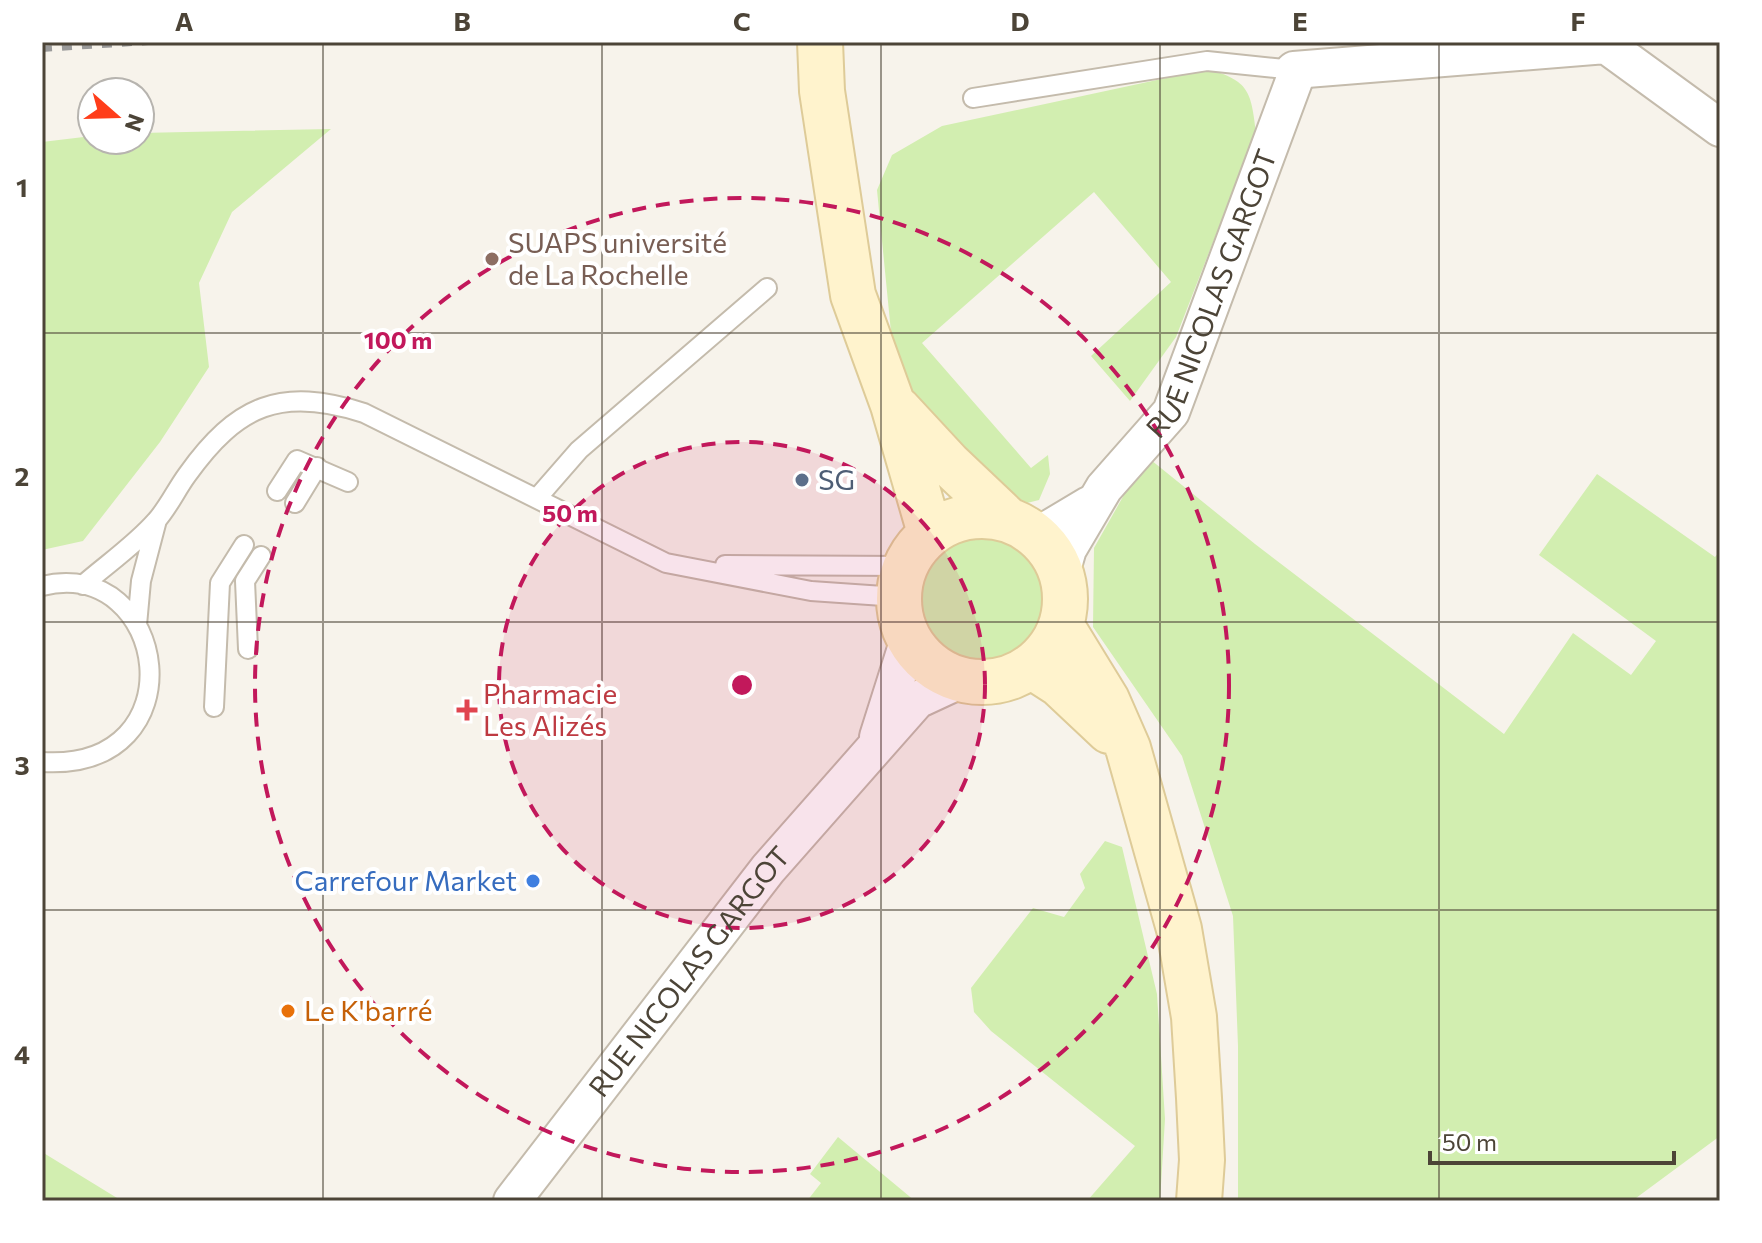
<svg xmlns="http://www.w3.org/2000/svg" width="1762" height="1243" font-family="Commissioner,sans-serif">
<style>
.green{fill:#d2eeb0}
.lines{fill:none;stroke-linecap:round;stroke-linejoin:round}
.lane-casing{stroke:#c4bbac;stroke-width:22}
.street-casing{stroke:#c4bbac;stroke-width:40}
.secondary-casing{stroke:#decb98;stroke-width:48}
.lane{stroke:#fff;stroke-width:18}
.street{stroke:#fff;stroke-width:36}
.secondary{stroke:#fff3cd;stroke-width:44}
.rail{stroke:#9a9a9a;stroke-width:6;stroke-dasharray:10 10;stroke-linecap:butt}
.grid{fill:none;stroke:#4c4437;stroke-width:2;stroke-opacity:0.55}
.ring{fill:none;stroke:#c2185b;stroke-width:4;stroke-dasharray:14 10}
.education-dot{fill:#8d6e63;stroke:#fff;stroke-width:3}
.service-dot{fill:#5c6f8a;stroke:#fff;stroke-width:3}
.health-dot{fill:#e0444e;stroke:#fff;stroke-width:3}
.shop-dot{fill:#3f7fe0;stroke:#fff;stroke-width:3}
.food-dot{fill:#e8710a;stroke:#fff;stroke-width:3}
.labels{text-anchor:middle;stroke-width:8;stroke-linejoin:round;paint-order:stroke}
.education-label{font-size:28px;fill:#785e54;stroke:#fff;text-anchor:start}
.street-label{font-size:28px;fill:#4c4437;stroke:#fff}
.service-label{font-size:28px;fill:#4e5e75;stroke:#fff;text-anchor:start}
.health-label{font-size:28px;fill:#be3a42;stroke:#fff;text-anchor:start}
.shop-label{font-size:28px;fill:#366cbe;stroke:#fff;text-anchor:end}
.food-label{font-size:28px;fill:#c56008;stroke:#fff;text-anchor:start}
.centre{fill:#c2185b;stroke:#fff;stroke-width:4}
.ring-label{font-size:24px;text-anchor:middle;font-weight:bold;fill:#c2185b;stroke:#fff;stroke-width:8;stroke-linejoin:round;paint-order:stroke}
.neatline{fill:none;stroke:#4c4437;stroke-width:3}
.grid-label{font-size:26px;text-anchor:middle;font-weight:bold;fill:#4c4437}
</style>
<rect width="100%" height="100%" fill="#f7f3eb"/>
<path class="green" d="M1208,69C1249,81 1251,91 1256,132L1176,337L1130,401L1091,356L1171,282L1094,192L922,343L1031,468L1048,455L1050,474L1039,500L1023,504L991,493L916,406L891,332L877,190L892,155L942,126Z
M331,129L232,212L199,283L209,367L160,442L83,541L42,550V142L92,136V140H140V133Z
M1146,456L1255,544L1504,734L1573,633L1631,675L1656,641L1539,555L1597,474L1715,557L1720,551V1136L1632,1201H1238V1046L1233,916L1182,756L1093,627L1094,548Z
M899 600a82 82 0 1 1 164 0a82 82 0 1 1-164 0Z
M1105,841L1122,847L1157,994L1165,1119L1160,1201H1087L1135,1146L991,1031L974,1012L971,988L1033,908L1064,917L1085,888L1080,874Z
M838,1137L915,1201H807L821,1183L810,1174Z
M42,1152L122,1201H42Z"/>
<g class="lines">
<g class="lane-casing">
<path id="lane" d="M973,98L1207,61L1294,70
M277,491L297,460L348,482
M538,497L579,450L767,288
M295,503L317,467
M725,565L905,566
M83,585C107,564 135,545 156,521C168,508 176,490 187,475C237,405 281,386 364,413L666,563L811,591L898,597
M42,586C169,555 201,772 42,762
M137,625L141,581L157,520
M248,649L245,581L261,556
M214,707L220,583L244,545"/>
</g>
<g class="street-casing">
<g id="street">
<path d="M1294,70L1606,45L1720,128"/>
<path d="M1030,530L1037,536L1089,505"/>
<path id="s1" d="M1061,573L1068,549L1104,488L1171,412L1298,70"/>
<path d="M878,737L909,639"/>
<path id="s2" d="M512,1201L768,869L917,700L960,680"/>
</g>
</g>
<g class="secondary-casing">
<path id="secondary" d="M820,42L822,91L853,295L893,405L930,533
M898,409L949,464L1007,519
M899 599a83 83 0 1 1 166 0a83 83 0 1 1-166 0Z
M1061,625L1107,700L1128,748L1179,929L1194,1017L1199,1098L1202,1160L1199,1201
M1031,666L1059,684L1109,731"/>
</g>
<use href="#lane" class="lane"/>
<use href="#street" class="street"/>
<use href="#secondary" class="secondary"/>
<path class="rail" d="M42,49L148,42"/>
</g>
<path class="grid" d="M323,42V1201M602,42V1201M881,42V1201M1160,42V1201M1439,42V1201M42,333H1720M42,622H1720M42,910H1720"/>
<circle cx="742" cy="685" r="243" fill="#c2185b" fill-opacity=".12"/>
<g class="ring">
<circle cx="742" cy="685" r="243"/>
<circle cx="742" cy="685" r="487"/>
</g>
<circle class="education-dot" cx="492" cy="259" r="8"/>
<circle class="service-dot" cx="802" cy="480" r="8"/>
<path class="health-dot" d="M463 698h8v8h8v8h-8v8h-8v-8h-8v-8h8z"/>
<circle class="shop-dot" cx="533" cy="881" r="8"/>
<circle class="food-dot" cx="288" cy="1011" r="8"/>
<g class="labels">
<g class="education-label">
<text x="508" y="253">SUAPS université<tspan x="508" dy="32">de La Rochelle</tspan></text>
</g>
<g class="street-label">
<text dy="10" stroke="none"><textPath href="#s1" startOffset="322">RUE NICOLAS GARGOT</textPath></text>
<text dy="10" stroke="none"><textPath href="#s2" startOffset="290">RUE NICOLAS GARGOT</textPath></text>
</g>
<g class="service-label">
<text x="818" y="490">SG</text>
</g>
<g class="health-label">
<text x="483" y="704">Pharmacie<tspan x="483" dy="32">Les Alizés</tspan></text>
</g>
<g class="shop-label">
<text x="517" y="891">Carrefour Market</text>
</g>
<g class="food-label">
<text x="304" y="1021">Le K'barré</text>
</g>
</g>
<circle cx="742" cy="685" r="12" class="centre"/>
<g class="ring-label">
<text x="398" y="349">100 m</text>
<text x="570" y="522">50 m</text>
</g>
<rect width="1762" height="1243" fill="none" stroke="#ffffff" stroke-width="88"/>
<g transform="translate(116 116) rotate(110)"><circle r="38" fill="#ffffff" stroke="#b7b4af" stroke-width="2"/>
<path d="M0-6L14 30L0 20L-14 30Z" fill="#ff3d1a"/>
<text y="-12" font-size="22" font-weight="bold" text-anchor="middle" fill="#4c4437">N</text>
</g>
<path d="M1430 1151v12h244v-12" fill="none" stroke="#4c4437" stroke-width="4"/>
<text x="1442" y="1151" font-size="24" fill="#4c4437" stroke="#ffffff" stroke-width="6" paint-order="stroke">50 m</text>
<rect x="44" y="44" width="1674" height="1155" class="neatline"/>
<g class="grid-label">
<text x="184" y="31">A</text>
<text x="462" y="31">B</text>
<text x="742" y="31">C</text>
<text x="1020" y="31">D</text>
<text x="1300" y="31">E</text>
<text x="1578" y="31">F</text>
<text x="22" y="197">1</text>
<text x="22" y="486">2</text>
<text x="22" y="775">3</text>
<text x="22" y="1064">4</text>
</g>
</svg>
